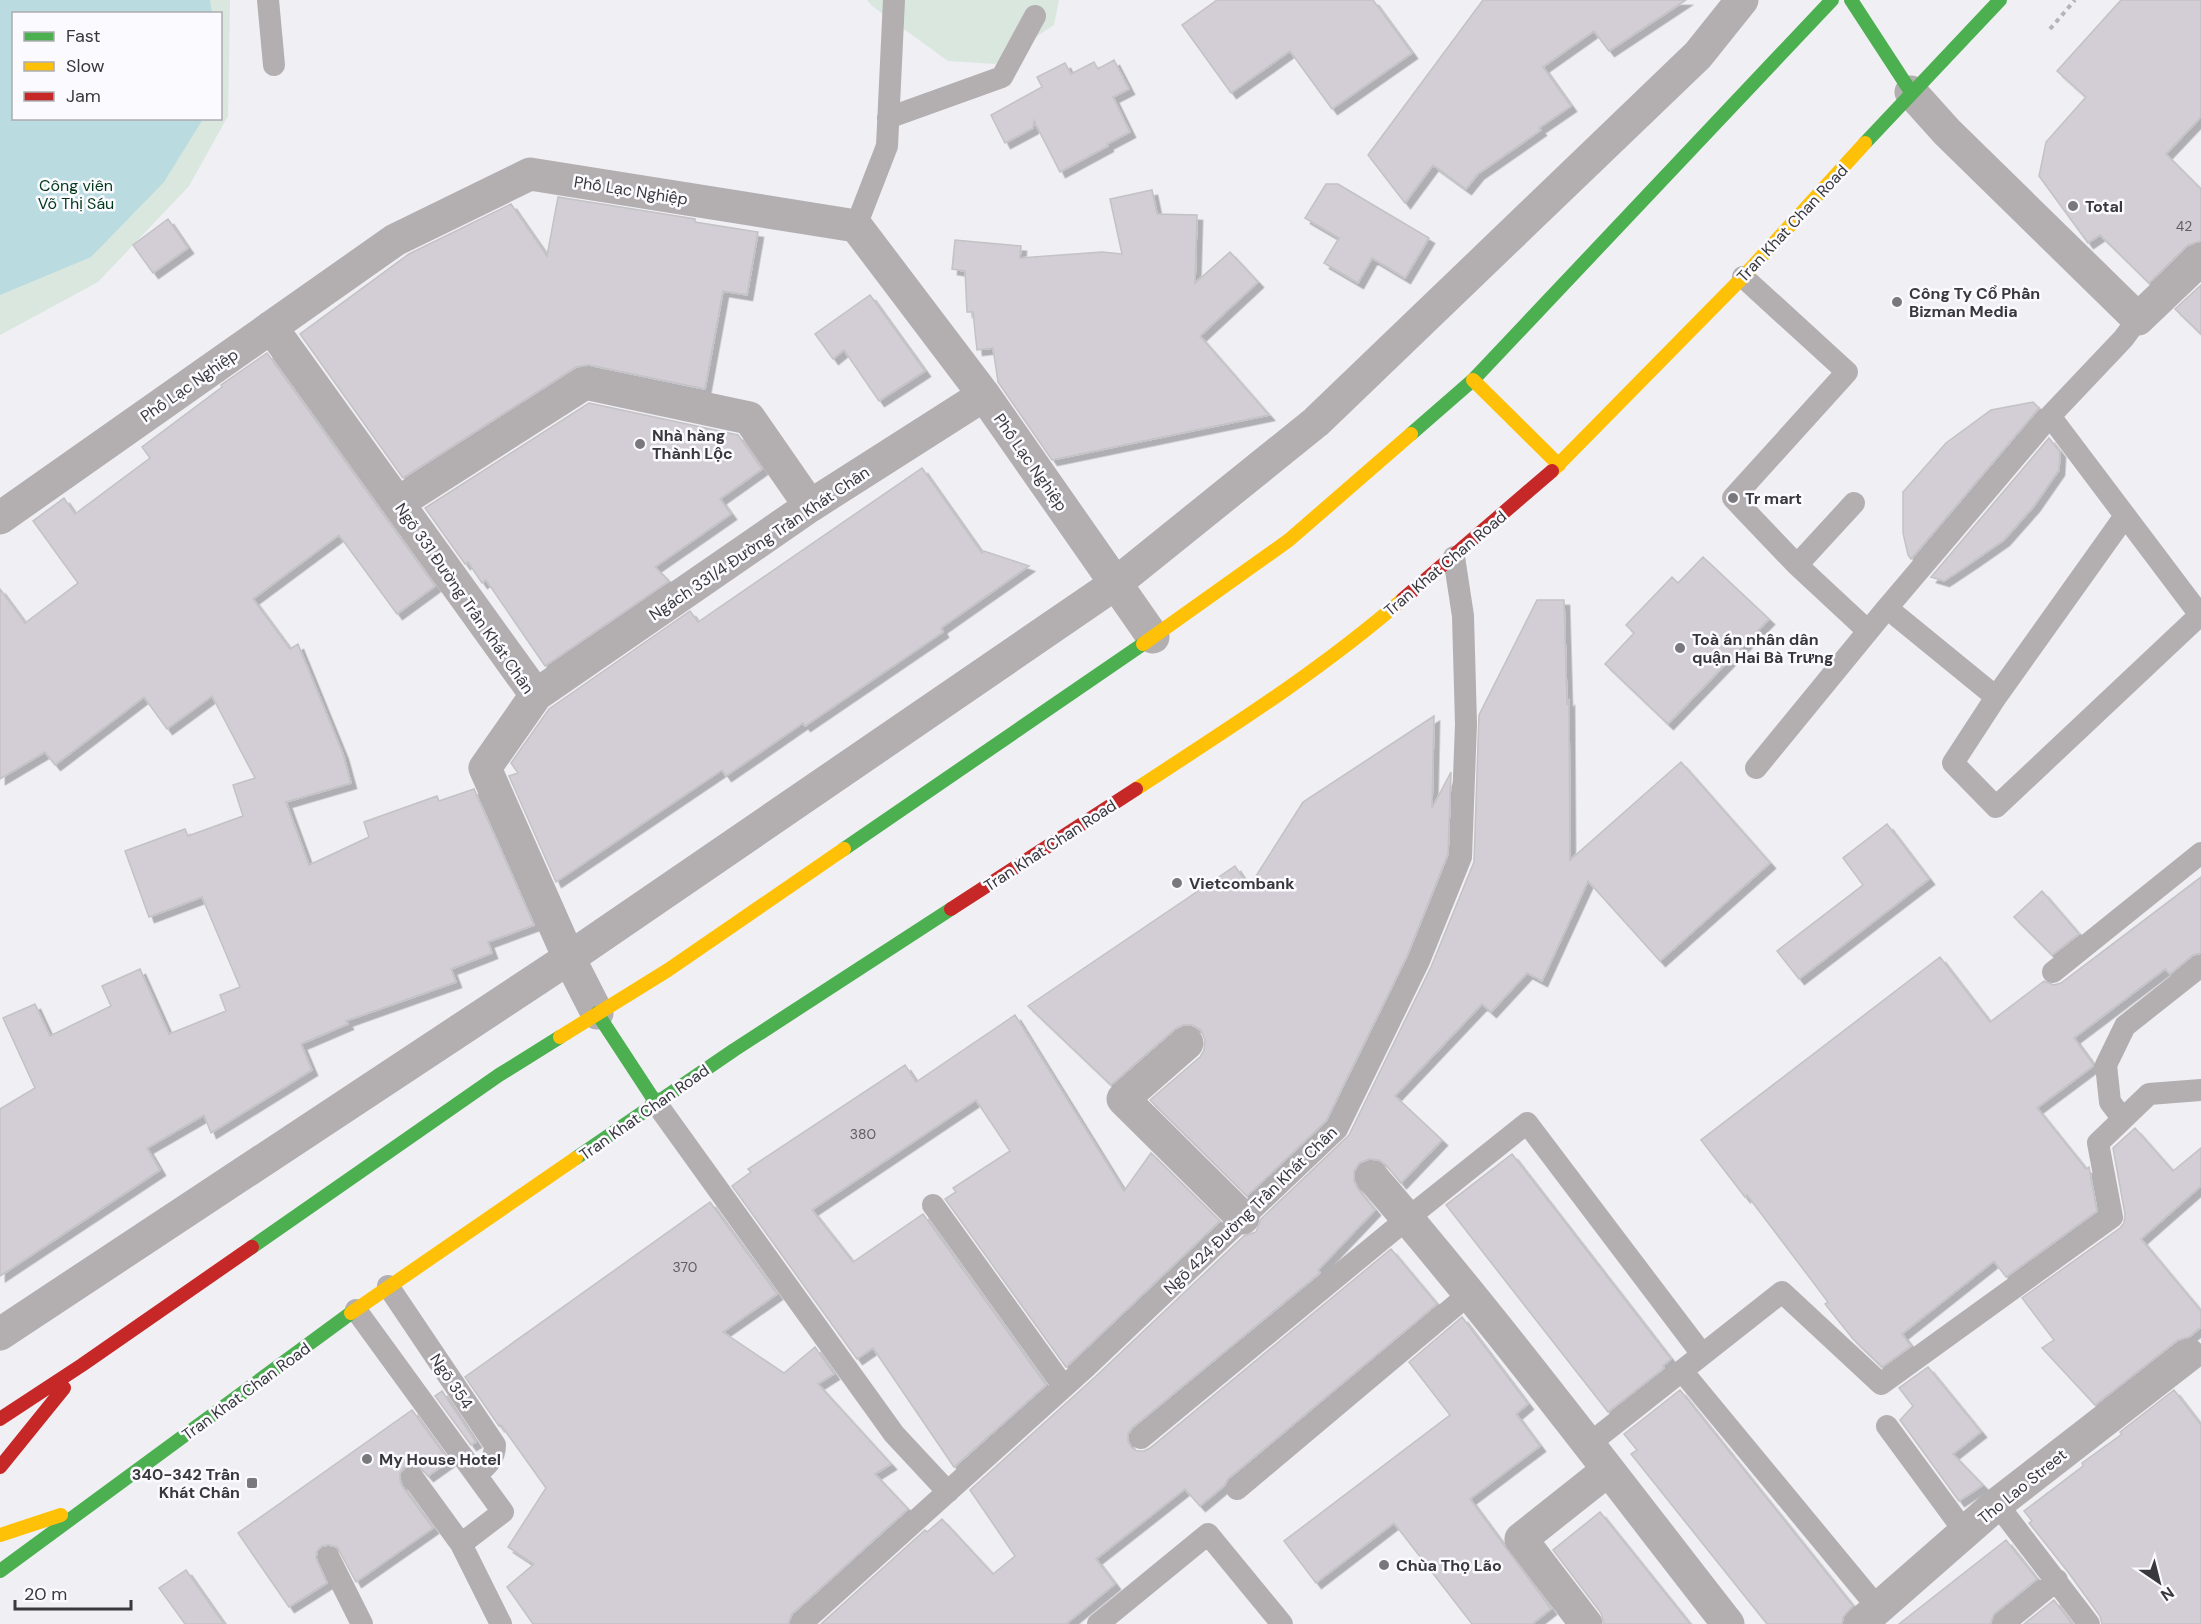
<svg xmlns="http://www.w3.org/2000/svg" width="2201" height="1624" font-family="'DM Sans',sans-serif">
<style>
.green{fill:#d9e7de;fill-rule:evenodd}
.water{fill:#badbe0}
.building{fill:#d3cdd5;stroke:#c3c2c5;stroke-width:1.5;filter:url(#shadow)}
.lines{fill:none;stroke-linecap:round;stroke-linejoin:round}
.path{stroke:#b6b4b7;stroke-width:4;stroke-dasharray:4.5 4.5;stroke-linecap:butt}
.lane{stroke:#b3aeb0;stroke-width:22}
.street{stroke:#b3aeb0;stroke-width:33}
.fast{stroke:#4caf50;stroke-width:14}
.slow{stroke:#ffc107;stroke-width:14}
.jam{stroke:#c62828;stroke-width:14}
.poi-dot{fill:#78787d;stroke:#fafaff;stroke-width:2}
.labels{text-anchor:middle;stroke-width:5;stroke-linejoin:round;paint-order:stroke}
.number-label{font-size:14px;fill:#5f5d63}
.park-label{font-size:16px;fill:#013918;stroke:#fafaff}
.street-label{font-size:16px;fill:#38383d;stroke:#fafaff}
.poi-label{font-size:16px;font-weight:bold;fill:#38383d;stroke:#fafaff;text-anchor:start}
</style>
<defs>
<filter id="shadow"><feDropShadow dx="5.5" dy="5.5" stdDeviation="0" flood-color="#0004"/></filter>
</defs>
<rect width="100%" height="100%" fill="#efeff4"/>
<path class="green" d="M0,0H230L228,116L189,186L98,282L0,335ZM14,14H220V118H14Z
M867,0H1059L1054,25L995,64L948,61L872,6Z"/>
<path class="water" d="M0,0H210L212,14H14V118L203,119L164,182L91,257L0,295Z"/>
<path class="building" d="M1217,0H1373L1412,53L1332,109L1290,51L1231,93L1182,25Z
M1483,0H1686L1609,51L1594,31L1543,67L1571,106L1539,128L1541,130L1478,174L1466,189L1433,165L1405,203L1368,155Z
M2121,0H2201V117L2166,154L2201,189V241L2188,245L2149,283L2100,235L2088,243L2039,176L2046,142L2086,97L2057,71Z
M1114,60L1129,89L1113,97L1130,132L1107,144L1108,146L1060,172L1034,121L1033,128L1005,143L991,115L1042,87L1037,77L1065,63L1071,74L1094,62L1098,69Z
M1326,184H1338L1429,238L1405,278L1372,258L1358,283L1324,263L1339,238L1305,218Z
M1152,190L1157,214L1197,215L1195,283L1230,252L1258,282L1200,336L1269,415L1052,460L998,382L993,348L977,350L973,312H967L965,271L952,269L955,240L1021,246L1020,258L1102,252L1122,254L1110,199Z
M558,197L695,219V222L758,232L747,295L723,291L705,389L589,365L576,367L403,478L300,334L409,254L511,204L547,256Z
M168,219L188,248L153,273L133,245Z
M2201,285V334L2175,309Z
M870,295L925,371L879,401L844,350L833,359L815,334Z
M267,353L435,586L397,614L339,535L253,599L290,649L298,644L343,754L351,783L286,802L309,865L369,837L364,822L437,796L439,801L474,789L534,925L488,942L492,953L451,969L456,982L346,1021L348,1024L301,1044L312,1070L211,1133L204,1115L147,1148L160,1170L0,1276V1109L35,1088L3,1018L35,1004L50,1036L111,1006L102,986L140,969L169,1034L226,1011L220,995L240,987L202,897L149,917L125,851L185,829L188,836L243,816L233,785L255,778L212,696L167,729L144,697L55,765L45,752L0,779V589L25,623L78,583L33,521L64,498L75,514L150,458L142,447L222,387L221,385Z
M2033,402L2039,408L1911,559L1908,555L1903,533V492L1946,443L1991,410Z
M589,403L738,435L762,469L720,499L731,514L655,567L669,581L545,666L486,580L482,583L468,562L465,564L425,508Z
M2049,438L2060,452L2059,470L2034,506L2004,540L1974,561L1944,581L1931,577Z
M922,468L982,553L984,551L1029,566L941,628L943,632L805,726L803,723L726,776L722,770L556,882L509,776L518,773L511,763L549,709L690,611L698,622Z
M1703,557L1769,619L1668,724L1605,664L1634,633L1626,625L1672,577L1678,583Z
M1537,600H1564L1567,704L1569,701L1570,860L1681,762L1770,863L1660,961L1588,881L1542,981L1527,973L1491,1012L1482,1004L1395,1096L1442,1140L1401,1183L1386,1165L1379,1160L1369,1159L1359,1163L1354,1171V1181L1358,1189L1375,1210L1318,1270L1320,1273L1132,1428L1128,1434V1441L1131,1447L1137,1451H1144L1150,1448L1391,1249L1437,1304L1228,1479L1224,1486L1200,1506L1185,1489L1096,1559L1115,1584L1066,1624H821L925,1530L927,1532L942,1519L993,1574L1015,1556L970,1490L1095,1377L1244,1236L1256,1232L1261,1219L1349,1135L1431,967L1474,862L1479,715Z
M1434,716L1432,808L1451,772L1448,854L1407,956L1326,1121L1247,1196L1150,1100L1200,1057L1204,1050L1205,1040L1201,1030L1192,1025H1183L1175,1029L1111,1085L1028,1006L1235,866L1249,887L1303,802Z
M1887,824L1929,879L1799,979L1777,951L1863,885L1843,858Z
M2201,877V953L2193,955L2170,974L2165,969L2074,1038L2093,1064V1066L2037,1108L2086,1169L2089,1167L2097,1211L2006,1277L1994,1261L1902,1334L1911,1346L1882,1367L1853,1339L1825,1304L1828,1302L1772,1228L1747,1195L1745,1197L1701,1140L1940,957L1990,1022L2044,981L2054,985L2061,983Z
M2042,891L2079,934L2052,955L2014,917Z
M1015,1015L1124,1191L1151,1153L1220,1221L1066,1367L945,1199L956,1192L953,1188L1010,1151L976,1100L812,1210L853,1262L923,1214L1046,1385L954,1467L873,1348L857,1359L732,1186L751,1172L748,1169L905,1065L916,1082Z
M2135,1128L2173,1171L2201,1148V1186L2141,1239L2201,1311V1327L2189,1337L2178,1340L2095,1405L2042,1348L2054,1340L2022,1298L2120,1228L2124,1223L2125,1214L2113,1148Z
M1512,1154L1671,1359L1663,1366L1664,1368L1608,1412L1446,1205Z
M710,1202L777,1294L723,1332L784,1373L815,1347L834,1374L818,1384L891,1464L875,1474L908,1509L792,1614L788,1624H533L507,1587L534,1564L508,1547L546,1488L501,1425L499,1426L465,1377Z
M1462,1317L1528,1404L1516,1414L1540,1446L1470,1499L1551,1609L1532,1624H1472L1394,1523L1316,1583L1284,1541L1450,1415L1409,1362Z
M1928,1367L1981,1432L1953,1454L1983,1485L1959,1501L1900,1420L1913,1406L1899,1388Z
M1680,1390L1853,1606L1843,1617L1842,1624H1767L1631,1454L1637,1450L1624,1434Z
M2174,1390L2201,1425V1624H2102L2100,1616L2068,1572L2029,1523L2032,1521L2024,1511L2083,1466L2082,1463L2122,1434L2120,1432Z
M442,1391L476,1442L471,1445L435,1396Z
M412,1410L449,1461L428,1476L419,1466L412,1465L405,1467L400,1473V1480L402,1486L433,1528L356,1582L337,1547L329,1545L322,1546L317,1551L316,1558L327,1583L289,1607L238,1533Z
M1600,1512L1690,1624H1604L1601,1613L1553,1550Z
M2006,1540L2037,1579L1994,1614L1990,1624H1899Z
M186,1570L224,1624H185L159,1588Z
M2054,1600L2072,1624H2024Z"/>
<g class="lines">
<path class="path" d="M2050,29L2075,0"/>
<path class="lane" d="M268,0L274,65
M888,118L1002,77L1035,16
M856,226L887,146L894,0
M1743,277L1847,372L1733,498L1797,565L1854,503
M1797,565L1868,631
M1887,608L2050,416
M1996,697L1953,763L1996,807L2200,615L2050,416L2123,339L2138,319
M1756,768L1887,608L1996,697L2125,516
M2053,972L2201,853
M656,1103L894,1434L948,1492
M2123,1119L2110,1102L2106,1065L2125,1026L2201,966
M933,1205L1064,1387
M388,1286L495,1445C495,1459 487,1466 476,1475
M356,1310L503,1512L461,1544
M1682,1371L1878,1608
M1887,1426L1965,1532
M1141,1438L1408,1218L1527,1123L1702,1354
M1589,1444L1782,1292L1881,1384L2112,1217L2098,1143L2149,1094L2201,1090
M413,1478L461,1544L501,1624
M1237,1489L1469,1294
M1997,1504L2089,1624
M329,1558L362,1624
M801,1624L1086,1367L1337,1129L1419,961L1461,857L1466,724L1463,616L1454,557
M1098,1624L1208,1534L1282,1624
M2003,1624L2057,1580"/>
<path class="street" d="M1911,92L1947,132L2138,319L2201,259
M271,327L536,695
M398,503L585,383L749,418L810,506
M0,518L395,240L530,174L856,226L984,395L1153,637
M597,1013L569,958L485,768L536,695L810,506L984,395
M1187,1043L1123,1099L1243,1218
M1372,1177C1496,1321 1611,1474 1728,1624
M0,1334L569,958L1115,584L1316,422L1698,55L1742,0
M1586,1624L1521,1539L1608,1470
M1860,1624L1997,1504L2189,1355"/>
<path class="fast" d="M1851,0L1911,92
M1865,143L2000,0
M1411,434L1473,380L1832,0
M844,849L1143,644
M597,1013L656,1103
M576,1158L734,1050L951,909
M252,1247L499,1075L560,1037
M0,1571L351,1313"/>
<path class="slow" d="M1473,380L1559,465
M1552,471L1743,277L1865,143
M1143,644L1289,540L1411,434
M1136,789C1228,729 1320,671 1403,599
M560,1037L668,970L844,849
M351,1313L576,1158
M0,1535L61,1515"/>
<path class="jam" d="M1403,599L1552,471
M951,909L1136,789
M0,1419L82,1365L252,1247
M0,1467L64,1388"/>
</g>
<g class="poi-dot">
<circle cx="2073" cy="206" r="6"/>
<circle cx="1897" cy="302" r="6"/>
<circle cx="640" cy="444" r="6"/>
<circle cx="1733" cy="498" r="6"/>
<circle cx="1680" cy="648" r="6"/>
<circle cx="1177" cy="883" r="6"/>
<circle cx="367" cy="1459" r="6"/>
<rect x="246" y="1477" width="12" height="12" rx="3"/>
<circle cx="1384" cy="1565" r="6"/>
</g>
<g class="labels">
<g class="number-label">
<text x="2184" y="231">42</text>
<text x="863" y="1139">380</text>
<text x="685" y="1272">370</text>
</g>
<g class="park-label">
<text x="76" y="191">Công viên<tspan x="76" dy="18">Võ Thị Sáu</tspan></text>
</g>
<g class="street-label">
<text transform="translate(631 190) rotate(9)" y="6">Phố Lạc Nghiệp</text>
<text transform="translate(1792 223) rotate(-47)" y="6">Tran Khat Chan Road</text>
<text transform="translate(189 385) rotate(-35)" y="6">Phố Lạc Nghiệp</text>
<text transform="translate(1031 462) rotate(55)" y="6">Phố Lạc Nghiệp</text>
<text transform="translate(759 543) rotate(-34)" y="6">Ngách 331/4 Đường Trần Khát Chân</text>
<text transform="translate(1445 563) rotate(-40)" y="6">Tran Khat Chan Road</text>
<text transform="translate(465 598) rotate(55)" y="6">Ngõ 331 Đường Trần Khát Chân</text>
<text transform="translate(1050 845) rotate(-33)" y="6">Tran Khat Chan Road</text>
<text transform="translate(644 1112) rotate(-35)" y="6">Tran Khat Chan Road</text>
<text transform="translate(1250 1210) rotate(-44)" y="6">Ngõ 424 Đường Trần Khát Chân</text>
<text transform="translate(452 1381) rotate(56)" y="6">Ngõ 354</text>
<text transform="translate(246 1391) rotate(-36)" y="6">Tran Khat Chan Road</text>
<text transform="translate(2022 1486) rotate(-39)" y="6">Tho Lao Street</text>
</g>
<g class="poi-label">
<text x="2085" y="212">Total</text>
<text x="1909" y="299">Công Ty Cổ Phần<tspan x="1909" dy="18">Bizman Media</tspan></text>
<text x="652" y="441">Nhà hàng<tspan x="652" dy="18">Thành Lộc</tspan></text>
<text x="1745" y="504">Tr mart</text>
<text x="1692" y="645">Toà án nhân dân<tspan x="1692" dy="18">quận Hai Bà Trưng</tspan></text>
<text x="1189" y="889">Vietcombank</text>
<text x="379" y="1465">My House Hotel</text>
<text x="240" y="1480" text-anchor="end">340-342 Trần<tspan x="240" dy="18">Khát Chân</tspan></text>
<text x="1396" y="1571">Chùa Thọ Lão</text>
</g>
</g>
<rect x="12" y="12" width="210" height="108" fill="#fafaff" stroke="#acacb1" stroke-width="1.5"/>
<rect x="24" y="32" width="30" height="9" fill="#4caf50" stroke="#acacb1" stroke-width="1.5"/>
<text x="66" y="42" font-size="18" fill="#38383d">Fast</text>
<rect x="24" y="62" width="30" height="9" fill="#ffc107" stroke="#acacb1" stroke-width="1.5"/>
<text x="66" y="72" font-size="18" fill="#38383d">Slow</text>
<rect x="24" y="92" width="30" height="9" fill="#c62828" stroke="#acacb1" stroke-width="1.5"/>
<text x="66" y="102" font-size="18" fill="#38383d">Jam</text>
<g transform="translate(2159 1582) rotate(145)" stroke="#fafaff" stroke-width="4.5" paint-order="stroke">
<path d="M0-4.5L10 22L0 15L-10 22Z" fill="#38383d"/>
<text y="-9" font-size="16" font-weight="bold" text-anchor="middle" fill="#38383d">N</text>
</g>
<path d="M15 1600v9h116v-9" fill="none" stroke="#38383d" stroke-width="3"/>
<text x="24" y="1600" font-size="18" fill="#38383d" stroke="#fafaff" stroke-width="4.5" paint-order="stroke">20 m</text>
</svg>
